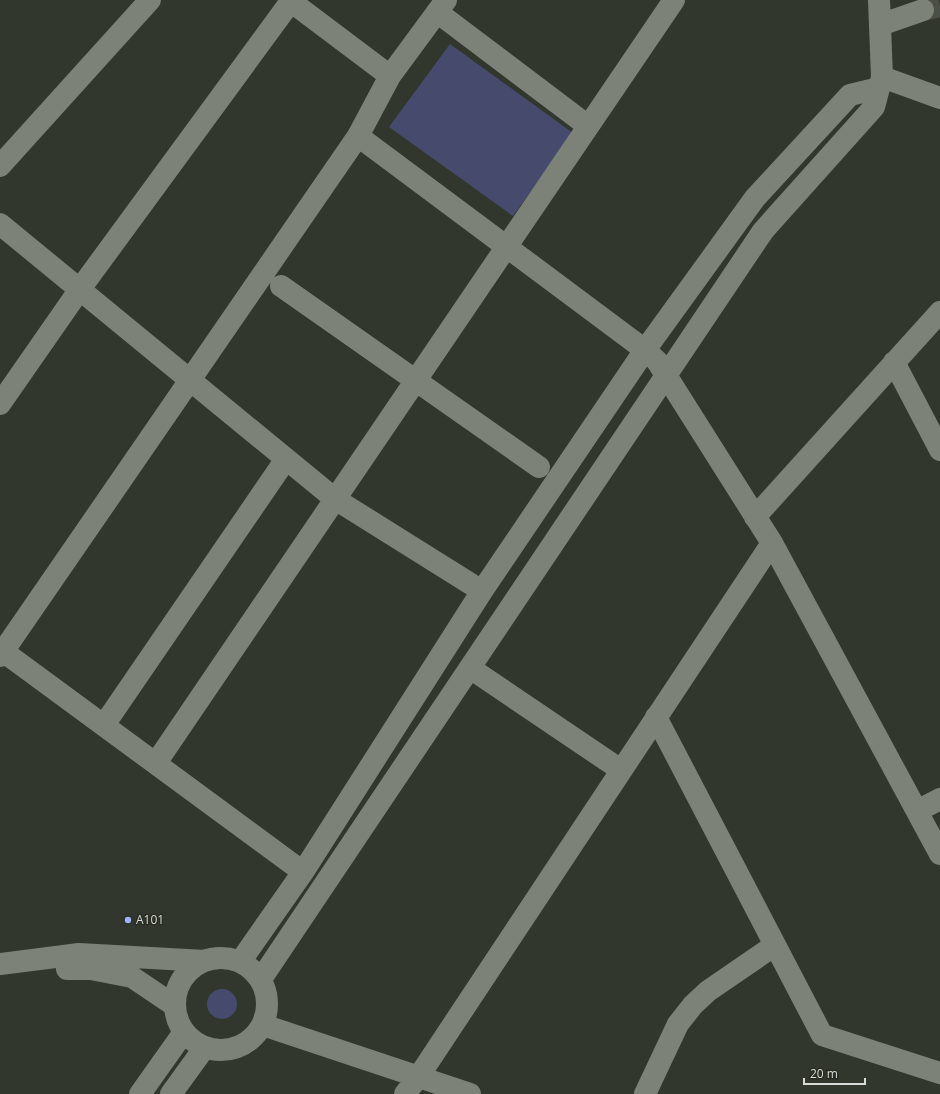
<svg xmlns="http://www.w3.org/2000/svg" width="940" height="1094" font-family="'Open Sans',sans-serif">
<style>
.green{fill:#464b6d}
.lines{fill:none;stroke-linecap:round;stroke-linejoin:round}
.minor-tunnel{stroke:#4b4f47;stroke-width:22;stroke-dasharray:22 11;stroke-linecap:butt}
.minor{stroke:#7c8277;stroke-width:22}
.poi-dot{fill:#a5b1fc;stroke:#282d24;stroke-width:1.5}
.labels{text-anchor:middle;stroke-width:3;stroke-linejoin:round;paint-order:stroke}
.poi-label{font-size:12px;fill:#d7dad5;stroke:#282d24;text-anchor:start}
</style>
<rect width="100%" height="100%" fill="#32372e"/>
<path class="green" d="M450,44L573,133L513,216L389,127Z
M207 1004a15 15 0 1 1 30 0a15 15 0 1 1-30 0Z"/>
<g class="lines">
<path class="minor-tunnel" d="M923,10L940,6"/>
<path class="minor" d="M289,0L390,76L358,136L645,350L657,361L772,543L940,854
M437,12L588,126
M880,25L923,10
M390,76L446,0
M882,77L940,98
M0,166L150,0
M0,224L335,499L482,591
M281,286L539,467
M894,362L940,450
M0,404L80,289L291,1
M755,517L940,312
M0,649L303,872
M0,656L358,136
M470,668L621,770
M656,717L822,1035L940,1073
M104,725L286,459
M156,763L674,0
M917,811L940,799
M175 1004a46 46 0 1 1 92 0a46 46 0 1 1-92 0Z
M240,962L303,872L482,591L645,350L755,198L850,95L879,88
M0,964L79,954L205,961
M67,969H91L132,977L175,1006
M261,979L763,231L874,107L882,77L879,0
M263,1025L470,1094
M140,1094L184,1032
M171,1094L205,1047
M405,1094L419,1076L772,543
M645,1094L678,1024L693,1005L708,991L775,945"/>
</g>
<circle class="poi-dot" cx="128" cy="920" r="4"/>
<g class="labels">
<g class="poi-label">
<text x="136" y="924">A101</text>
</g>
</g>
<path d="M804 1078v6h61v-6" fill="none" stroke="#d7dad5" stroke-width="2"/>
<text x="810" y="1078" font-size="12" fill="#d7dad5" stroke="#282d24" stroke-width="3" paint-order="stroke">20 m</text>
</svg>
